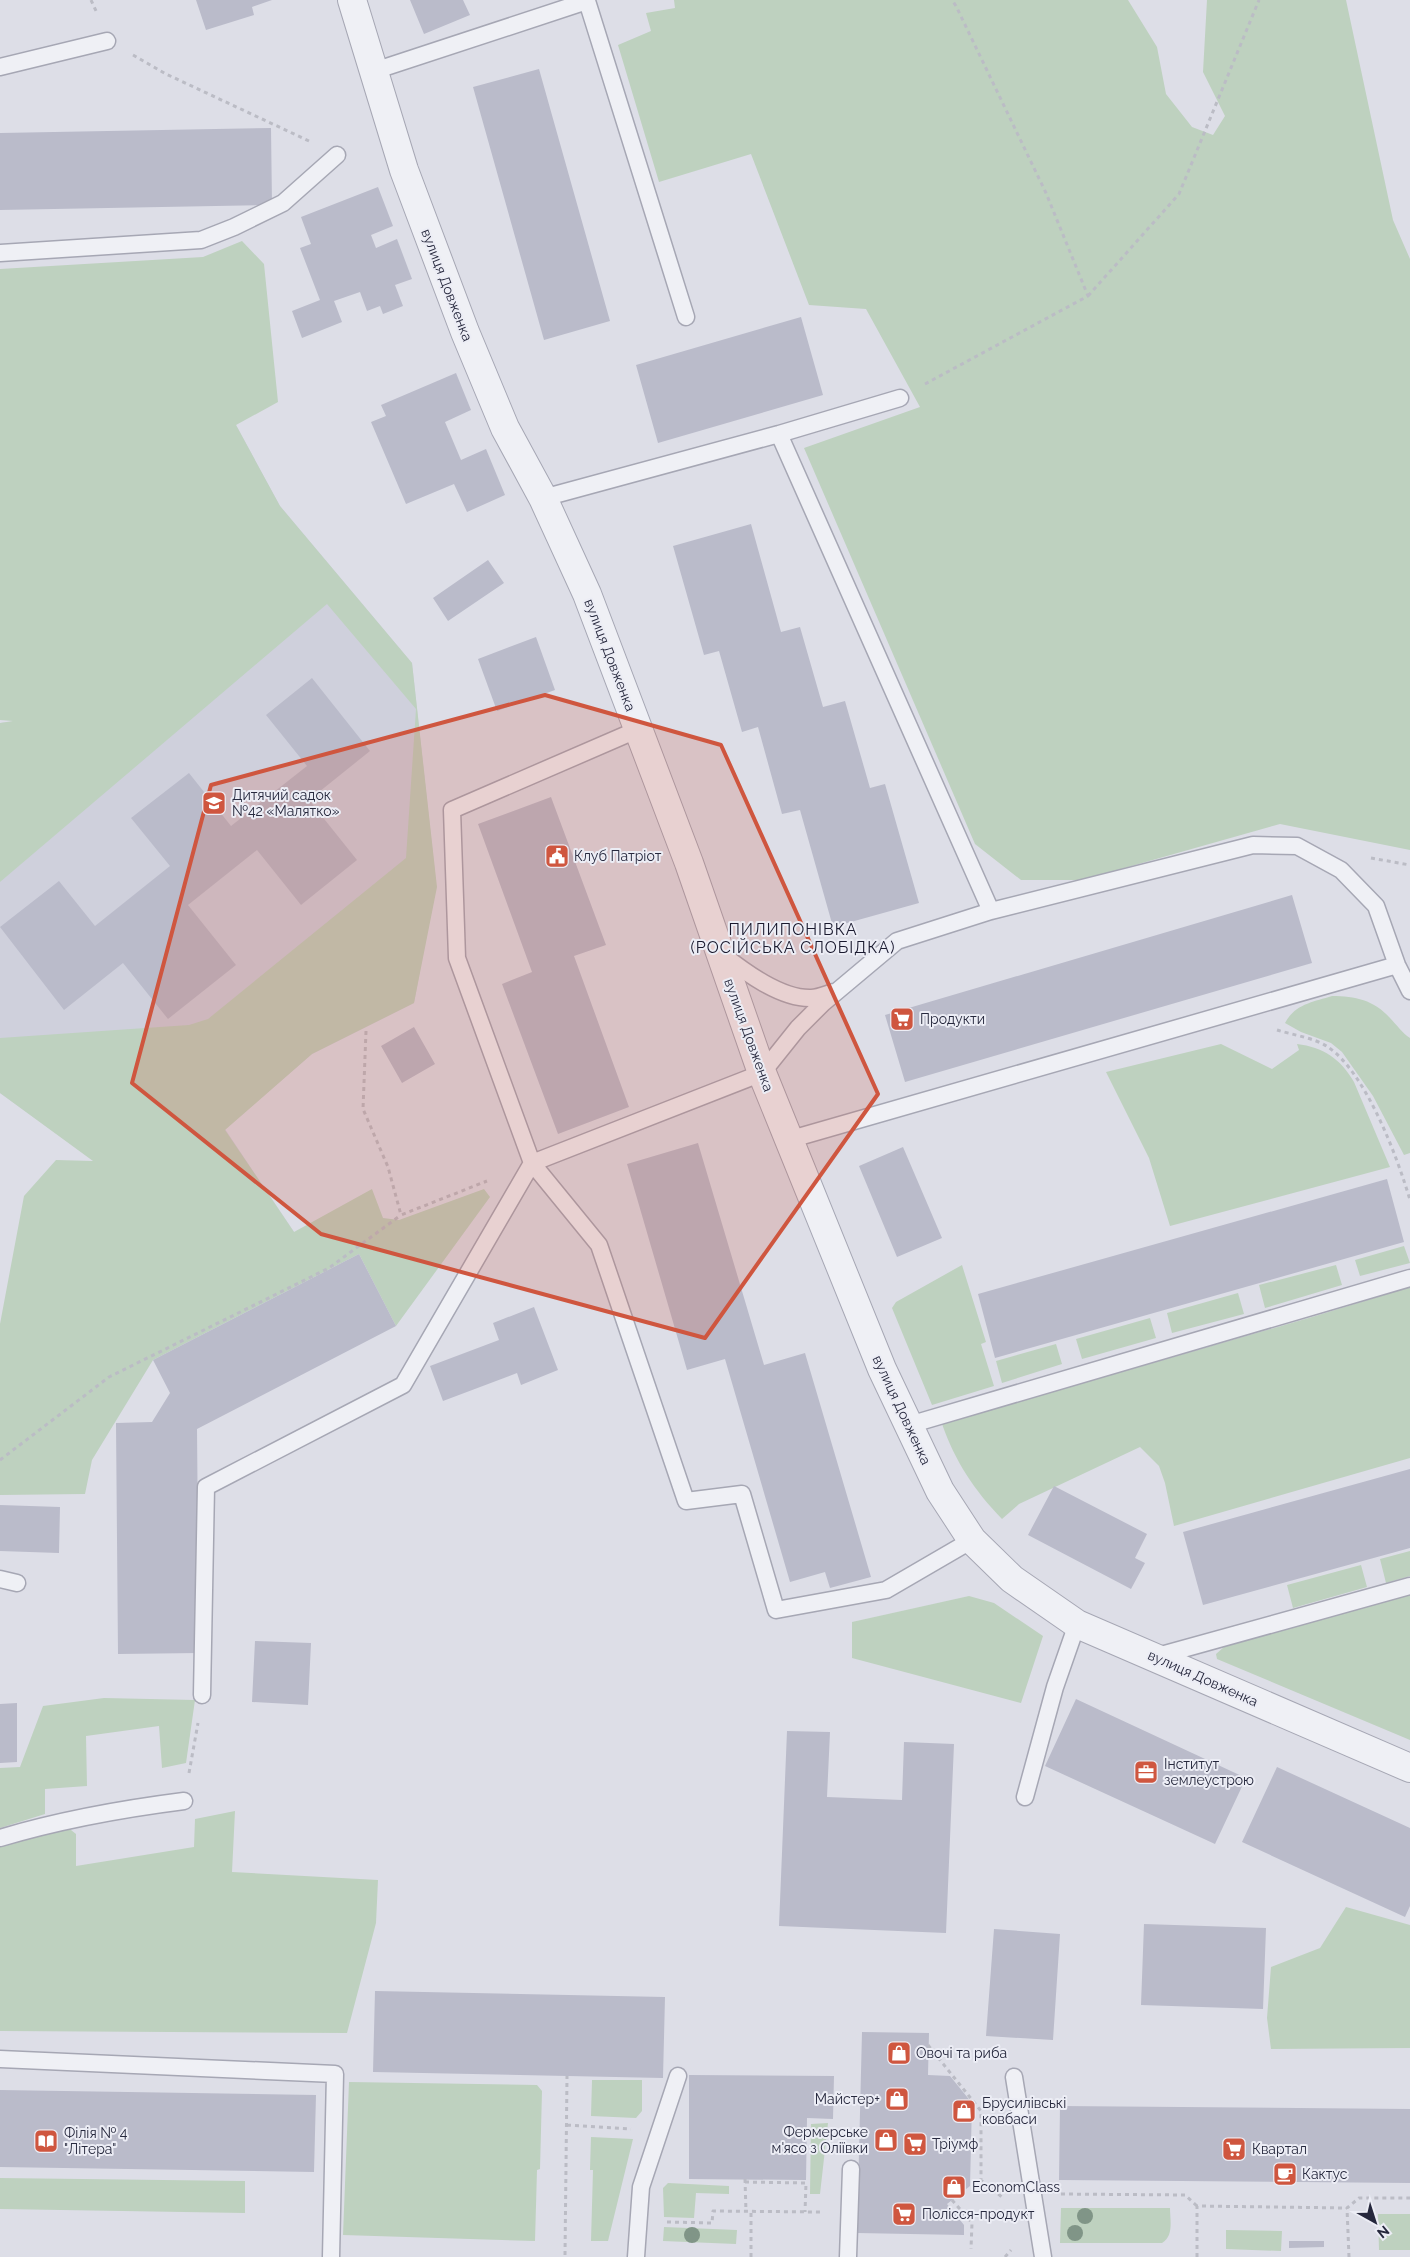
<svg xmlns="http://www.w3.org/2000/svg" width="1410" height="2257" font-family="Raleway,sans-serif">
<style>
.built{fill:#cfd0dc}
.green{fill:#bed1bf}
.building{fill:#babbca}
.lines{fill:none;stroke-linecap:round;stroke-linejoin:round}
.service-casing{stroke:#a6a7b4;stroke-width:19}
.minor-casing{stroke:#a6a7b4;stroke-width:30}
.path{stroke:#bbbcc5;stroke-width:3;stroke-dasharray:4 4;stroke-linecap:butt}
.service{stroke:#eff0f5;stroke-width:16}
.minor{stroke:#eff0f5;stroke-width:28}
.tree{fill:#809587}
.marked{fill:#cf563f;fill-opacity:0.2;stroke:#cf563f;stroke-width:4;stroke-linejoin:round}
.labels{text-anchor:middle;stroke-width:4;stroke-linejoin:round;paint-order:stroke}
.street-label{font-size:14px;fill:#26283d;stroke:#ecedf5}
.poi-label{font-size:14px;fill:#26283d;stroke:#ecedf5;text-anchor:start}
.quarter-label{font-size:16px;letter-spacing:1px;fill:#19192e;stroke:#ecedf5}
</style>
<rect width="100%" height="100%" fill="#dddee7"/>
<path class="built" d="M236,425L280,506L412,663L436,883L414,1003L312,1054L225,1129L317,1266L94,1161L0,1093V723L19,721Z"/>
<path class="green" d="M674,0H1128L1157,47L1166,94L1192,127L1213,135L1225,116L1203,72L1207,0H1346L1393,220L1410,259V850L1280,824L1082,880H1021L975,844L804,448L920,407L866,309L809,305L751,154L659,182L618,45L651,31L646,13L675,8Z
M242,241L264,264L278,402L236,425L280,506L412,663L437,887L414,1003L312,1054L225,1130L294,1232L372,1189L383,1218L399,1220L484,1189L490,1197L396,1326L359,1254L153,1360L92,1460L85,1494L0,1495V1324L24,1196L56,1160L93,1161L0,1093V1038L189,1025L208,1019L406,858L416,709L327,604L0,882V723L13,721L0,720V269L203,257Z
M1332,996C1355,996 1374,1000 1390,1018C1397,1025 1402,1033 1410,1038V1153L1404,1155L1373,1096L1342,1052L1331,1043L1301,1032L1285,1023C1295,1004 1313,1002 1332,996Z
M1221,1044L1272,1069L1299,1050L1297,1044C1323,1047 1341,1059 1354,1082L1390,1167L1170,1226L1149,1158L1106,1072Z
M1404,1246L1410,1263L1360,1276L1355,1260Z
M962,1265L986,1342L981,1344L994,1386L932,1405L892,1308L896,1302Z
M1336,1265L1342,1285L1265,1308L1259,1285Z
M1407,1288H1410V1458L1174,1526L1165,1483L1159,1466L1140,1447L1019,1504L1002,1519C974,1490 955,1461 942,1424L1312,1317Z
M1238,1293L1244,1314L1172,1333L1167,1313Z
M1150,1318L1156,1338L1082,1359L1076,1339Z
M1056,1344L1062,1364L1002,1383L996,1361Z
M1410,1551V1576L1386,1583L1380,1559Z
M1361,1565L1367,1587L1293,1608L1287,1585Z
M1410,1594V1740L1217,1659L1216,1654L1224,1647Z
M969,1596L994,1603L1043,1636L1021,1703L852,1658V1622Z
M104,1698L195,1700L186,1763L162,1768L159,1726L86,1736L87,1786L45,1789V1814L0,1828V1768L20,1767L43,1706Z
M235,1811L232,1872L378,1880L376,1923L347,2033L0,2031V1844L66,1826L76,1834V1866L194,1847L195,1819Z
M1346,1907L1410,1925V2048L1271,2049L1267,2018L1271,1967L1320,1948Z
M592,2080H642V2111L636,2118L591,2116Z
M349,2082L537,2085L542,2091L540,2169L537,2170L535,2241L343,2235Z
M828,2123L820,2194H810L811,2124Z
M591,2137L633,2139L608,2241H591L593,2170H590Z
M0,2178L245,2181V2213L0,2209Z
M668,2183L729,2186V2194L696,2193L694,2218L664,2217L663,2188Z
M1061,2208H1170C1170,2220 1174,2236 1162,2243H1060Z
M1378,2214H1410V2250H1379Z
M664,2227L737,2230L736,2244L663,2241Z
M1226,2230L1282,2231L1281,2251L1226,2249Z"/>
<path class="building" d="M196,0H272L252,7L254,15L206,30Z
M410,0H463L470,15L424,34Z
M539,69L610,321L544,340L473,87Z
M271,128L272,205L0,210V133Z
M378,187L393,226L371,235L376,248L397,239L412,279L395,285L403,306L383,314L380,306L367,311L360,292L334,301L342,322L302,338L292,311L320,300L300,248L311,244L301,217Z
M801,317L823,395L658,443L636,365Z
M456,373L471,410L445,422L461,460L486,449L505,495L467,512L454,484L406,504L371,422L386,416L381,405Z
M751,524L781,632L800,627L823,707L845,701L870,788L885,784L919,903L833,927L800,810L782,814L758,727L742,732L719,651L704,655L673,546Z
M488,560L504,583L448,621L433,598Z
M536,637L555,690L497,711L478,659Z
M312,678L370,751L309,800L357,860L301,905L257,850L188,905L236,965L168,1019L123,963L64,1010L0,927L59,881L95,926L170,866L131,818L189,773L231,826L307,766L266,715Z
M551,797L606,945L574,956L629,1107L558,1134L502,984L532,972L478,824Z
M1292,895L1312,963L905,1082L885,1015Z
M414,1027L435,1064L402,1083L381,1046Z
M698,1143L764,1365L805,1353L871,1577L830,1588L825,1572L790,1582L725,1359L687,1370L627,1164Z
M903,1147L942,1238L897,1257L859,1166Z
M1387,1179L1404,1242L995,1358L978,1294Z
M359,1254L396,1326L197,1429L199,1653L118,1654L116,1423L152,1422L170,1393L153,1360Z
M534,1307L558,1370L521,1385L517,1373L443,1401L430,1366L499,1340L493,1323Z
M1410,1469V1548L1203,1605L1183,1532Z
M1054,1486L1147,1534L1135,1558L1145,1563L1131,1589L1028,1535Z
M0,1505L60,1507L59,1553L0,1551Z
M255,1641L311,1643L308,1705L252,1702Z
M1076,1699L1246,1778L1215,1844L1045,1766Z
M17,1703V1762L0,1763V1704Z
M787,1731L830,1732L827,1797L902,1800L904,1742L954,1744L946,1933L779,1926Z
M1277,1767L1410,1828V1906L1405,1917L1242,1842Z
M1144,1924L1266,1928L1263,2009L1141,2005Z
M994,1929L1060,1934L1053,2040L986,2036Z
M375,1991L665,1997L663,2078L373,2072Z
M862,2032L929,2033L928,2075L950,2076L972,2103L970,2186L947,2204L964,2225V2235L857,2233Z
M689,2075L834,2076L833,2119L807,2118L806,2180L689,2179Z
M0,2090L316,2095L314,2172L0,2167Z
M1060,2106L1410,2109V2183L1059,2180Z
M1289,2241H1324V2247L1289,2248Z"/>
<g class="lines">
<g class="service-casing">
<path id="service" d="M0,67L107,41
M374,71L587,1L686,317
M0,253L201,240L234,227L283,203L337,155
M779,434L991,911
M543,498L779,434L900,398
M639,729L452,810L457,958L532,1163L762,1073L798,1028L823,1003L897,941L991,911L1253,845L1297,846L1341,870L1376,906L1397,965L1410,991
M723,955C745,972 781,999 811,998C818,998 827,994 834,992
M788,1140L1397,965
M909,1425L1410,1278
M0,1579L17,1583
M1154,1657L1410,1586
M202,1695L206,1487L403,1385L532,1163L599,1245L686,1501L742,1494L776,1610L886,1590L972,1540
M1025,1797L1055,1687L1077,1624
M0,1838C60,1820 121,1809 184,1801
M0,2059L335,2074L331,2257
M1014,2077L1043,2257
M636,2257L641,2187L678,2076
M848,2257L851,2169"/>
</g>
<g class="minor-casing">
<path id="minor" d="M352,0L404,170L465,332L505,428L543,498L587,594L689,863L762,1073L882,1369L940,1491L972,1540L1012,1579L1077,1624L1410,1768"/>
</g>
<path class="path" d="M91,0L97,13
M133,55L166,74L309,141
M1088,296L1179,194L1259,0
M925,384L1088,296L1046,193L956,6L952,0
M1371,858L1410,865
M1277,1030C1293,1035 1315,1038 1328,1047C1366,1073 1397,1156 1410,1200
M366,1031L363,1109L388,1167L401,1215L487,1181
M0,1460L109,1377L329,1268L401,1215
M189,1773L198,1723
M928,2045L981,2111V2180L1003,2198
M567,2125L631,2129
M745,2179L746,2212
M745,2182L806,2183L805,2212
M1061,2194L1185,2195L1197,2206
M952,2200L972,2223L971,2249
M667,2222L712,2223L713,2211L821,2212
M565,2255L567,2076
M751,2257V2212
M1005,2257L1011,2250
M1197,2257V2206L1347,2208
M1349,2257L1347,2208L1359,2198H1410"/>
<use href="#service" class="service"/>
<use href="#minor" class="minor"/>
</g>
<g class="tree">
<circle cx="1085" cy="2216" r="8"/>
<circle cx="1075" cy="2233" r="8"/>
<circle cx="692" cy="2235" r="8"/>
</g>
<path class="marked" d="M545,695L721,745L878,1094L705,1338L321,1234L132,1083L211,785Z"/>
<defs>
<g id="school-square" transform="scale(1.25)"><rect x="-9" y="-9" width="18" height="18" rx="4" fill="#cf563f" stroke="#ecedf5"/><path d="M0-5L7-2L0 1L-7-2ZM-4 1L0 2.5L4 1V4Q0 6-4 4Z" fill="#fff"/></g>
<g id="civic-square" transform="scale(1.25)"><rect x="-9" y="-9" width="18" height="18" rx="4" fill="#cf563f" stroke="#ecedf5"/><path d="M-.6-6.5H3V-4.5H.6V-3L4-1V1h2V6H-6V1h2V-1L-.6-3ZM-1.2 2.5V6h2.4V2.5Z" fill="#fff"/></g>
<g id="supermarket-square" transform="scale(1.25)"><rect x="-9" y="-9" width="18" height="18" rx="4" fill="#cf563f" stroke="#ecedf5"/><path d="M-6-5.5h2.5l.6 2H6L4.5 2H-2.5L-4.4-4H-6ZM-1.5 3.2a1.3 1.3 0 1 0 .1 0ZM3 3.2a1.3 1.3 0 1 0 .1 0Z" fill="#fff"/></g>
<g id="office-square" transform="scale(1.25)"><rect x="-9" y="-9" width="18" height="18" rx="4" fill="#cf563f" stroke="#ecedf5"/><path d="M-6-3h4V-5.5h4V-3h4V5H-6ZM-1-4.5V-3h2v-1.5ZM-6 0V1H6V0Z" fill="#fff"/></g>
<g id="shop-square" transform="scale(1.25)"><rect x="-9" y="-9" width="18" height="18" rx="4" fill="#cf563f" stroke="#ecedf5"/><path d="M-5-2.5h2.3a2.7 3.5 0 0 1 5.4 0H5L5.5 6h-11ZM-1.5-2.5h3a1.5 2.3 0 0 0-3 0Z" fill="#fff"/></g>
<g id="library-square" transform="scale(1.25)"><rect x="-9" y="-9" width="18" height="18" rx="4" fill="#cf563f" stroke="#ecedf5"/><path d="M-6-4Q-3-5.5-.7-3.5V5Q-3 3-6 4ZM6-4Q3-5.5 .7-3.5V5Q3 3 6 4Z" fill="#fff"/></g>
<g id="cafe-square" transform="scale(1.25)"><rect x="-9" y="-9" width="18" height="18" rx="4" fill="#cf563f" stroke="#ecedf5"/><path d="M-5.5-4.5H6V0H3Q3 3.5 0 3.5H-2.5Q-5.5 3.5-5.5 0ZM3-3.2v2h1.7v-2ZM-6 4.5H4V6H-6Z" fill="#fff"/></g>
</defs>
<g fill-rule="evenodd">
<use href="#school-square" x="214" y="803"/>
<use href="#civic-square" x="557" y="856"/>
<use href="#supermarket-square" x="902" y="1019"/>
<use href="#office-square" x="1146" y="1772"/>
<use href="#shop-square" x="899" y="2053"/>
<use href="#shop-square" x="897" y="2099"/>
<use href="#shop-square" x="964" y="2111"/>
<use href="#shop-square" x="886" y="2140"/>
<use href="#library-square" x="46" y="2141"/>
<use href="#supermarket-square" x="915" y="2144"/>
<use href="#supermarket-square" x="1234" y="2149"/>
<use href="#cafe-square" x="1285" y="2174"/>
<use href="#shop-square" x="954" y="2187"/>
<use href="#supermarket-square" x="904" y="2214"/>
</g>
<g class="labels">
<g class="street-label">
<text transform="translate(447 285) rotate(69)" y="5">вулиця Довженка</text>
<text transform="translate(610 655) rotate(69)" y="5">вулиця Довженка</text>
<text transform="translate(749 1035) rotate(70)" y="5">вулиця Довженка</text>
<text transform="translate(902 1410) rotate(65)" y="5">вулиця Довженка</text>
<text transform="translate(1203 1678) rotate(24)" y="5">вулиця Довженка</text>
</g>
<g class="poi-label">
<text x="232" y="800">Дитячий садок<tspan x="232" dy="16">№42 «Малятко»</tspan></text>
<text x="574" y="861">Клуб Патріот</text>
<text x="920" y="1024">Продукти</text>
<text x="1164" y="1769">Інститут<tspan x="1164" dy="16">землеустрою</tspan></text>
<text x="916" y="2058">Овочі та риба</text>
<text x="880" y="2104" text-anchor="end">Майстер+</text>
<text x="982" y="2108">Брусилівські<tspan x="982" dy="16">ковбаси</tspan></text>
<text x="868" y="2137" text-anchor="end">Фермерське<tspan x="868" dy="16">м'ясо з Оліївки</tspan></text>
<text x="64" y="2138">Філія № 4<tspan x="64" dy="16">"Літера"</tspan></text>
<text x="932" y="2149">Тріумф</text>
<text x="1252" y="2154">Квартал</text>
<text x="1302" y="2179">Кактус</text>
<text x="972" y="2192">EconomClass</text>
<text x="922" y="2219">Полісся-продукт</text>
</g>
<g class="quarter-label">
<text x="793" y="935">ПИЛИПОНІВКА<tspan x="793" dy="18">(РОСІЙСЬКА СЛОБІДКА)</tspan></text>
</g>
</g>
<g transform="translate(1375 2222) rotate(141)" stroke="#ecedf5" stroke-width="4" paint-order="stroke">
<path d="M0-4L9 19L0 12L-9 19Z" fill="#26283d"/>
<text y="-8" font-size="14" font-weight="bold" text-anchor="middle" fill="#26283d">N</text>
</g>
</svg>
